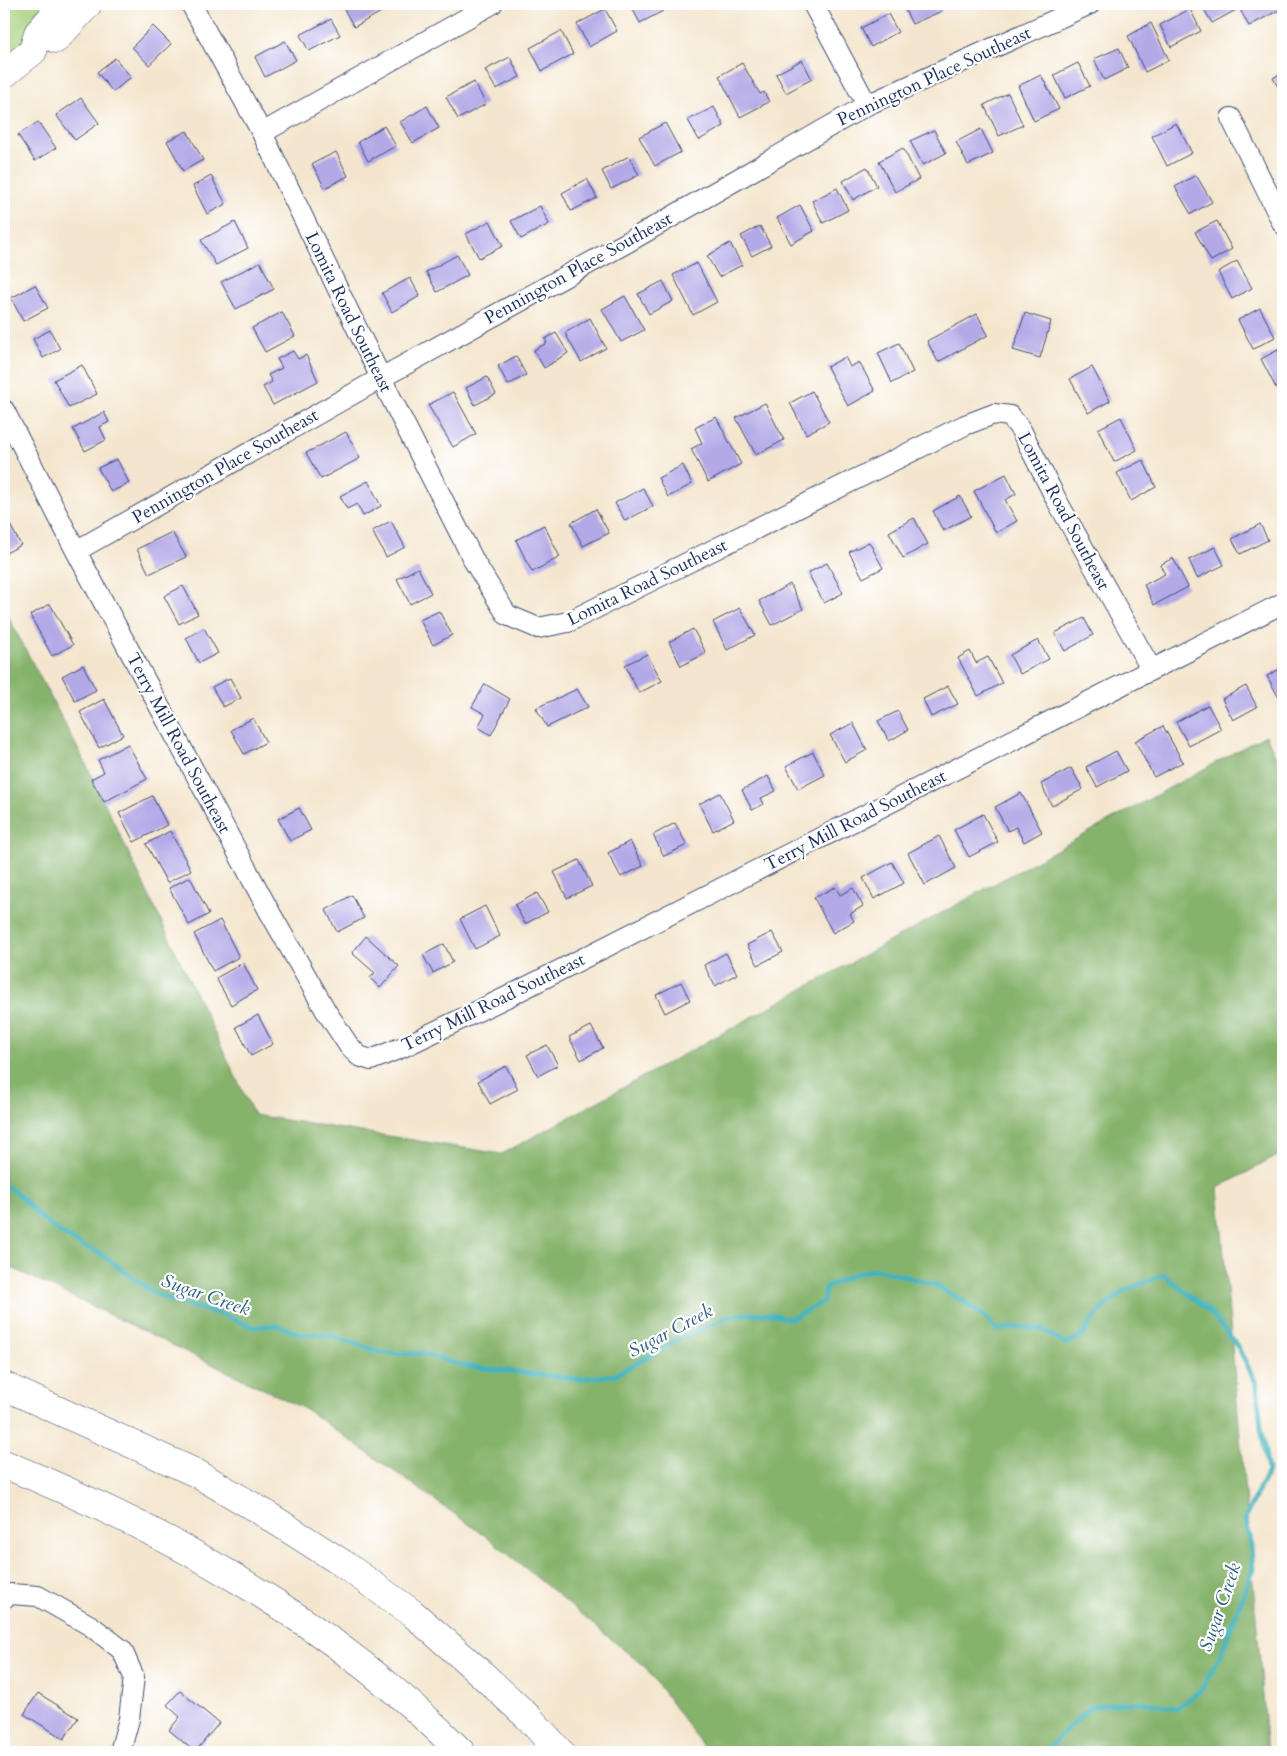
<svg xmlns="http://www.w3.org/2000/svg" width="1287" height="1756" font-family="Cardo,serif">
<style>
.green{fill:#a8d17d;stroke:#62806e}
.forest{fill:#86b36c;stroke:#507165}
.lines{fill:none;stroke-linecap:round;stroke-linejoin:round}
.stream{stroke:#44b3bd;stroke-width:5}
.building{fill:#b4a9e7}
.minor-casing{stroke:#3c4a6f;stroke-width:22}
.secondary-casing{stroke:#3c4a6f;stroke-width:29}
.motorway-casing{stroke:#3c4a6f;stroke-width:29}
.minor{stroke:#fff;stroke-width:20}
.secondary{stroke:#fff;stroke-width:28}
.motorway{stroke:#fff;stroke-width:28}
.labels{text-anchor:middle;stroke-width:4.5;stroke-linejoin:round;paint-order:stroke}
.street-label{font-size:18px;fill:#1b2f5e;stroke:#fff}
.water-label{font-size:19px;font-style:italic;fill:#295d7f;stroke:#fff}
</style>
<rect width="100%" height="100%" fill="#fff"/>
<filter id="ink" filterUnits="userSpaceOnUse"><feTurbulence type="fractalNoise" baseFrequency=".02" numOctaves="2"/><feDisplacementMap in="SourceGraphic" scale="10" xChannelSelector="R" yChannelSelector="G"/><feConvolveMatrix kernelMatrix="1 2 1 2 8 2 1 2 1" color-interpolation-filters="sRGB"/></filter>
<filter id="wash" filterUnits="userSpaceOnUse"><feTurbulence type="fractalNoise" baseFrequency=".0096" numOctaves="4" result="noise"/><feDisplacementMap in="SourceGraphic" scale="20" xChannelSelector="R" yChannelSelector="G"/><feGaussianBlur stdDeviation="1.12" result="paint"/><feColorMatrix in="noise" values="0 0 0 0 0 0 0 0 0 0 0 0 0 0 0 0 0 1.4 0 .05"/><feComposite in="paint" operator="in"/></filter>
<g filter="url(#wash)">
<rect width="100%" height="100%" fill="#f4e6ce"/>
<path class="green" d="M4,4H80L4,82Z"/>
<path class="forest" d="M4,609L86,764L254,1115L502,1154L1266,735L1283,773V1153L1218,1188L1268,1752H707L646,1668L490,1539L307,1410L4,1264Z"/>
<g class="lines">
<path class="stream" d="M4,1186L15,1191L39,1216L59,1232L84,1247L98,1252L151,1291L172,1301L223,1315L253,1327L276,1325L300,1334L328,1335L383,1353L424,1354L464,1366L579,1379L615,1375L679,1339L728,1317L744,1314H772L790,1319L823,1302L826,1287L854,1274L877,1269L933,1284L963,1301L986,1318L996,1330L1019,1327L1043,1330L1065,1344L1083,1335L1090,1323L1102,1309L1125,1290L1164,1275L1209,1311L1238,1347L1257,1385L1261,1427L1268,1471L1245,1518L1250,1537L1253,1569L1244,1593L1220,1656L1201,1690L1177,1708L1141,1702L1092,1706L1059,1737L1047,1752"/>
</g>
<g id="blocks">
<path class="building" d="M341,4H379L383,11L354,27Z
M630,4H659L663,11L640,23Z
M908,4H938L942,11L912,24L903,6Z
M1201,4H1232L1236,10L1212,23Z
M1237,4H1275L1279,10L1249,26Z
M605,9L617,31L589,47L577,24Z
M1190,9L1201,31L1171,47L1160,25Z
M888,14L898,32L871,47L861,28Z
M331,19L340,35L309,51L300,35Z
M1151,23L1169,60L1145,72L1128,36Z
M153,26L171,44L149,65L132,47Z
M561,31L573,54L542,71L530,48Z
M285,41L296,60L265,77L255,57Z
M1119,48L1128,68L1104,80L1094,59Z
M510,57L520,77L496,89L485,70Z
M115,58L131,77L113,92L97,72Z
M802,60L812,79L786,93L776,74Z
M742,63L760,94L764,92L769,102L740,117L719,76Z
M1078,63L1090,86L1065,98L1054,75Z
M1283,72V96L1273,78Z
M1041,75L1059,109L1034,121L1018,86Z
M474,82L486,104L458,119L446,97Z
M1008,93L1023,125L999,136L984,105Z
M81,98L99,123L75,140L56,115Z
M427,106L439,128L413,143L400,122Z
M714,107L724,126L699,140L688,120Z
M38,122L56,148L35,161L18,135Z
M665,123L681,152L655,166L639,137Z
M1176,123L1192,153L1167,166L1152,136Z
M384,126L396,146L368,161L358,142Z
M981,129L993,153L968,165L956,142Z
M934,130L946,153L923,165L910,141Z
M187,131L203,160L183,171L167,141Z
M903,148L919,179L895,192L879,161Z
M336,152L348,176L325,188L312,164Z
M629,156L639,175L611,189L602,171Z
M867,167L877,186L853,200L843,181Z
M1196,175L1212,202L1191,214L1175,187Z
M211,176L226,204L207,214L193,186Z
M587,179L597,198L571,211L562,193Z
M837,188L848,210L823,223L812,201Z
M800,205L814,231L791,244L777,218Z
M540,206L549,224L521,239L511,221Z
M490,221L503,246L479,258L466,234Z
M1217,221L1232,249L1211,261L1195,232Z
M235,222L248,248L216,265L201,240Z
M760,226L771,246L752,256L741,236Z
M730,243L742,265L719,277L707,256Z
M457,255L468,275L437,292L426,272Z
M1237,261L1252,288L1232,299L1218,272Z
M260,262L274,289L236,309L221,282Z
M697,263L717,302L693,315L673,275Z
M410,278L420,296L392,312L382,293Z
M663,281L673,301L649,314L638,294Z
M35,285L48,308L23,321L11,298Z
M625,296L644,330L621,342L602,309Z
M1260,308L1275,337L1253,349L1238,320Z
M282,312L295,336L265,352L252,328Z
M1025,313L1051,321L1040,358L1013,350Z
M977,314L988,335L938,362L927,341Z
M590,318L606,348L581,362L565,333Z
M50,330L60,349L43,358L33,339Z
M556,333L568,353L544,368L534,350L547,343L545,339Z
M899,343L913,372L892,383L878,353Z
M1278,350L1283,360V385L1276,388L1261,359Z
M293,351L298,359L306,355L318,381L273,405L263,387L272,382L268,375L282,368L277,359Z
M516,356L526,375L508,385L498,366Z
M845,357L850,367L859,362L875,391L848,406L827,367Z
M82,365L97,394L69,408L54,380Z
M1092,367L1110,401L1088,413L1070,379Z
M487,377L496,394L475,405L466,388Z
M812,391L829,422L806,434L790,403Z
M453,392L476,434L453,447L428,405Z
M765,403L784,440L756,455L736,418Z
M104,412L109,422L100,427L106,440L85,451L73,429Z
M716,417L741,464L708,482L691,449L702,443L695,428Z
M1121,417L1137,450L1114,462L1098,429Z
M346,432L360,458L321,479L306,453Z
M117,459L129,483L111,492L98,468Z
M1143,460L1156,487L1131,501L1117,473Z
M683,465L692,484L668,497L658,478Z
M1006,474L1016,494L1005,500L1017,521L996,533L974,491Z
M368,481L381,506L363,516L357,504L347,509L340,496Z
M643,488L653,506L625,521L615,503Z
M960,496L971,516L943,531L933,511Z
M596,509L609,533L583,546L571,523Z
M4,514L21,545L4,554Z
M914,518L928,544L903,558L889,532Z
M391,521L405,547L386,557L372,531Z
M1260,524L1268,540L1240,554L1232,539Z
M544,525L560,557L532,572L516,540Z
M172,532L186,557L149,574L137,549Z
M869,542L883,568L863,578L849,552Z
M1215,547L1224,565L1197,578L1189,560Z
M1173,558L1188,587L1154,605L1144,585L1165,574L1160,565Z
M827,563L843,593L824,603L808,573Z
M418,568L431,593L410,604L397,579Z
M790,584L803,609L772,625L759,601Z
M183,586L198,614L179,624L164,596Z
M50,604L73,645L52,656L30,615Z
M740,608L755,635L727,650L713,622Z
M439,611L452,635L433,645L420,620Z
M1084,618L1093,635L1065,651L1055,633Z
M204,628L218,653L199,663L186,638Z
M693,629L706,653L681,666L669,642Z
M1038,640L1049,659L1020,674L1010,655Z
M970,651L976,663L988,657L1002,683L978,696L958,658Z
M647,654L662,681L639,693L625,665Z
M83,665L96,690L75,701L62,676Z
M1283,667V696L1279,698L1267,676Z
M230,678L241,698L223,707L212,687Z
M485,684L510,699L491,735L478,727L485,714L472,707Z
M948,686L958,704L931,717L923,699Z
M1246,686L1257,707L1233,720L1222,699Z
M577,689L588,707L547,727L536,708Z
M104,699L123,735L99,748L80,712Z
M1208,705L1221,729L1189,746L1176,722Z
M898,711L908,730L889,741L878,721Z
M253,718L266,742L244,754L231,730Z
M853,723L867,750L845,762L830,735Z
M1163,726L1183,762L1154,777L1135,741Z
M128,744L147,779L104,802L91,779L104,772L98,760Z
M1116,751L1127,771L1097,787L1086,767Z
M813,752L825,775L798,789L786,766Z
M1071,768L1083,789L1052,806L1041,784Z
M768,776L776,791L761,798L764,804L752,810L742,790Z
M720,793L734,820L713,831L699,804Z
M1021,793L1042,832L1024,842L1016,827L1008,831L995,807Z
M152,796L167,825L134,842L119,813Z
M299,808L311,830L290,841L278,819Z
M983,814L998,842L969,857L954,830Z
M675,823L687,845L664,856L653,835Z
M170,831L191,870L167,883L146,844Z
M939,836L956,868L925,885L908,853Z
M630,841L643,866L621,877L608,853Z
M579,860L592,886L567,898L554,872Z
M892,862L904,883L874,899L863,878Z
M190,877L209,914L189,925L169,888Z
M835,887L840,895L853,888L863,906L850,914L854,921L833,933L814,898Z
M537,893L548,912L525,924L515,905Z
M352,895L364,918L337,932L326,910Z
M485,906L500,936L475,949L460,919Z
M220,920L239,957L213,971L194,934Z
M772,932L783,952L758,965L747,945Z
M366,936L399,966L380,988L370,978L375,973L352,953Z
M444,944L453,962L433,973L423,955Z
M726,953L737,974L715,986L704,965Z
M243,963L257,990L231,1005L216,978Z
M681,982L690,1000L665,1013L656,995Z
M258,1015L273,1044L251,1056L236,1027Z
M591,1026L603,1048L581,1060L569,1037Z
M547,1045L558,1065L538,1076L527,1055Z
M506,1066L518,1089L490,1104L478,1081Z
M180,1691L219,1723L195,1752L169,1730L180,1717L167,1705Z
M38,1693L78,1718L64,1739L24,1714Z"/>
</g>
</g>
<g filter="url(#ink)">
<use href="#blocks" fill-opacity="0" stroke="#3c4a6f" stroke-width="1"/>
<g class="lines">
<g class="minor-casing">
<path id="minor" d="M191,4L262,133L381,378L475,563L507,615L538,628L568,622L965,425L994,414L1010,416L1021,430L1056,499L1151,669
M813,4L867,105
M1231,118L1283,224
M262,133L492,4
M4,410L76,551L269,911L326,1011L349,1046L359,1056L371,1060L403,1047L509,996L1283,603
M76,551L381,378L626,243L867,105L1090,4
M4,1598L11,1594L38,1596L91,1626L122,1650L134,1677L129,1719L120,1752"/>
</g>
<g class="secondary-casing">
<path id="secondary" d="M56,39L88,4
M4,74L33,51L38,33L64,4"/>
</g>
<g class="motorway-casing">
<path id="motorway" d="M4,1386L196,1473L259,1510L342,1563L412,1613L474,1667L528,1717L560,1752
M4,1464C172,1533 332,1622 461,1752"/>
</g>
<use href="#minor" class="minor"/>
<use href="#secondary" class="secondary"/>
<use href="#motorway" class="motorway"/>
</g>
</g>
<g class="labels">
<g class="street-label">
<text transform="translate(934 76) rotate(-25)" y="6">Pennington Place Southeast</text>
<text transform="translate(578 268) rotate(-29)" y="6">Pennington Place Southeast</text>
<text transform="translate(349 312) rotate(64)" y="6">Lomita Road Southeast</text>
<text transform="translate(225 466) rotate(-30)" y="6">Pennington Place Southeast</text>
<text transform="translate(1064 511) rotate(62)" y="6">Lomita Road Southeast</text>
<text transform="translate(647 582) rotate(-26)" y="6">Lomita Road Southeast</text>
<text transform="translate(179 743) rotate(62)" y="6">Terry Mill Road Southeast</text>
<text transform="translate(855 820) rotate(-27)" y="6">Terry Mill Road Southeast</text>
<text transform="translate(493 1002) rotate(-26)" y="6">Terry Mill Road Southeast</text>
</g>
<g class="water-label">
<text transform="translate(206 1294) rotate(19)" y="7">Sugar Creek</text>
<text transform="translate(670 1330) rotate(-28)" y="7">Sugar Creek</text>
<text transform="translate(1219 1607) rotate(-71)" y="7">Sugar Creek</text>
</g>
</g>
<rect width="1287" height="1756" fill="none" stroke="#fff" stroke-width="20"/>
</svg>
